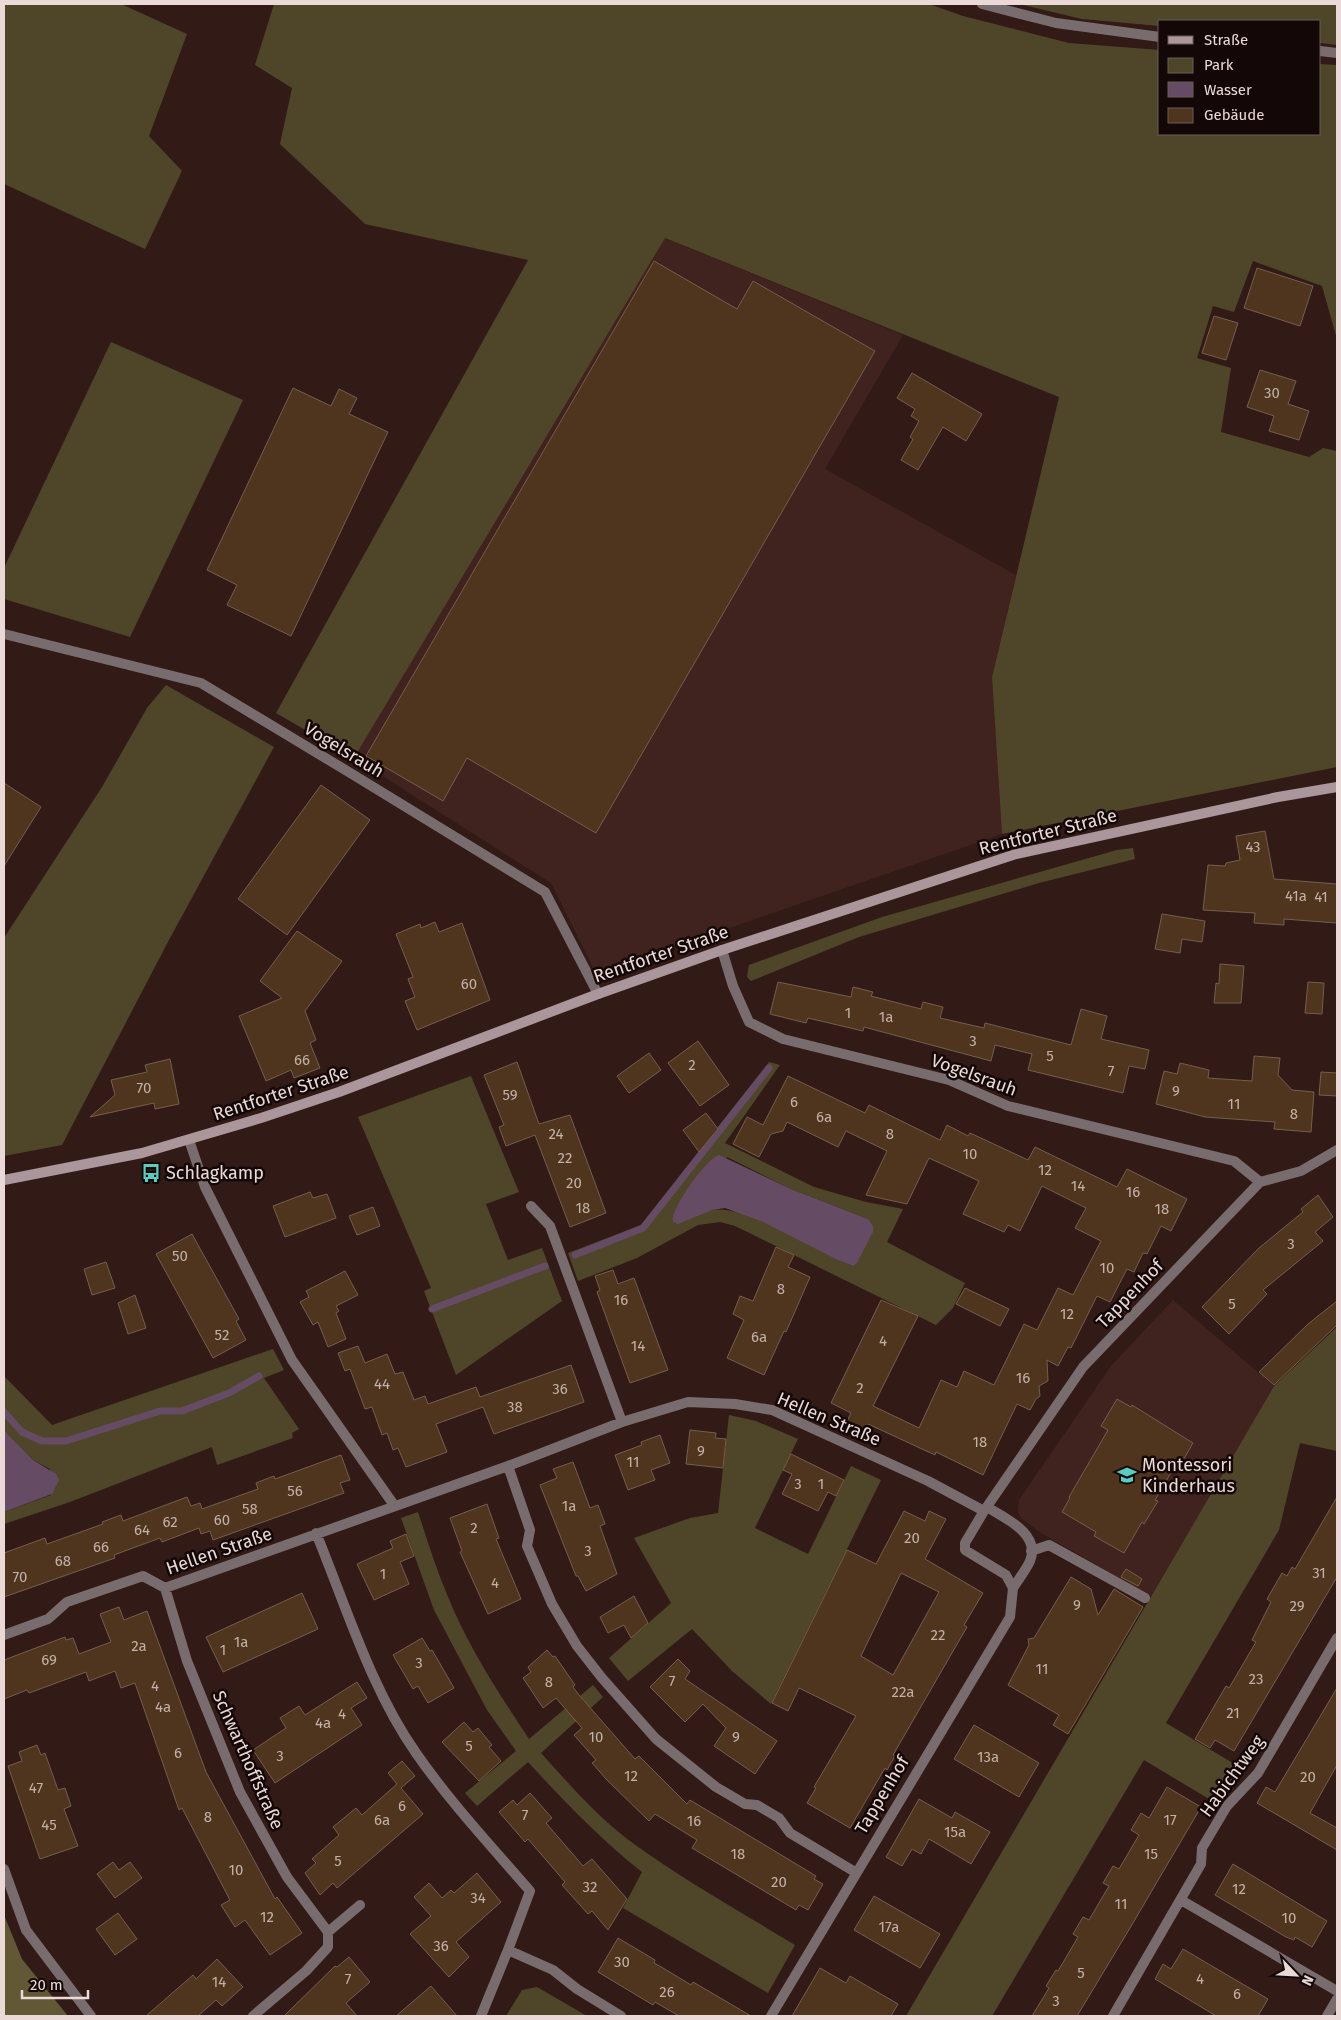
<svg xmlns="http://www.w3.org/2000/svg" width="1341" height="2020" font-family="'Fira Sans',sans-serif">
<style>
.built{fill:#40231e}
.green{fill:#4f4629;fill-rule:evenodd}
.forest{fill:#625836}
.water{fill:#654b64}
.lines{fill:none;stroke-linecap:round;stroke-linejoin:round}
.stream{stroke:#654b64;stroke-width:7}
.building{fill:#4f351d;stroke:#745e4d;fill-rule:evenodd}
.street{stroke:#796c6f;stroke-width:10}
.secondary{stroke:#ab969c;stroke-width:10}
.labels{text-anchor:middle;stroke-width:5;stroke-linejoin:round;paint-order:stroke}
.number-label{font-size:15px;fill:#c3b0a8}
.street-label{font-size:18px;fill:#ead9d6;stroke:#130807}
.poi-label{font-size:18px;fill:#ead9d6;stroke:#130807;text-anchor:start}
</style>
<rect width="100%" height="100%" fill="#321b17"/>
<path class="built" d="M664,238L903,335L825,469L1016,575L992,677L1002,834L596,974L551,883L354,758Z
M1173,1300L1274,1386L1151,1596L1041,1533L1022,1519L1019,1515L1018,1506L1019,1500L1111,1366Z"/>
<path class="green" d="M4,4H121L187,34L149,136L182,171L145,249L4,184Z
M274,4H929L963,16L1069,43L1160,50V134H1320V64L1337,65V339L1322,286L1253,261L1234,312L1213,306L1197,358L1231,368L1221,432L1309,457L1323,448L1337,451V767L1002,834L992,677L1059,397L665,238L354,758L276,713L528,260L365,224L280,144L292,88L255,65Z
M1019,4H1337V45L1320,43V21H1160V26L1082,19Z
M111,342L243,400L130,637L4,599V568Z
M166,685L274,747L170,938L62,1145L4,1156V938L102,787L147,708Z
M1133,848L1135,859L1039,883L859,937L751,981L747,977L749,965L882,917L1117,850Z
M769,1062L780,1065L725,1143L814,1187L866,1202L903,1209L887,1242L965,1283L953,1308L936,1325L735,1226L720,1222L698,1225L637,1258L578,1281L568,1253L641,1225ZM727,1157L791,1189L868,1219L871,1236L853,1266C815,1251 751,1205 712,1210Z
M471,1076L519,1192L486,1204L508,1260L542,1248L562,1301L456,1375L424,1291L431,1288L358,1117Z
M1337,1327V1451L1300,1443L1279,1530L1166,1723L1241,1768L1219,1805L1144,1760L992,2016H906L1274,1386Z
M273,1349L284,1370L264,1378L299,1429L292,1433L293,1438L217,1465L212,1447L70,1502L4,1524V1512L51,1495L50,1469L33,1460L4,1430V1376L52,1425Z
M729,1415L756,1421L798,1439L755,1528L808,1554L851,1466L881,1480L771,1704L732,1671L692,1629L628,1681L609,1658L671,1603L634,1538L690,1518L718,1513Z
M418,1512C427,1539 435,1566 446,1592C467,1645 498,1692 529,1739L593,1685L603,1697L541,1753C570,1785 599,1819 634,1844C685,1881 741,1912 795,1945L768,1993L623,1908L642,1872C600,1839 564,1801 528,1762L477,1806L465,1793L516,1751L487,1710L434,1610L401,1518Z
M537,1987L587,2016H506L522,1990Z"/>
<path class="forest" d="M4,1915L22,1959L68,2016H4Z"/>
<path class="water" d="M719,1155L791,1189L868,1219L873,1226V1232L857,1263L853,1266L836,1259L761,1221L725,1208L712,1210L678,1224L673,1222C670,1209 707,1158 719,1155Z
M4,1430L33,1460L56,1474L59,1480L52,1494L4,1512Z"/>
<g class="lines">
<path class="stream" d="M575,1255L643,1228L769,1068
M432,1309L545,1266
M4,1412L22,1432L42,1441H66L160,1411H182L229,1393L259,1376"/>
</g>
<path class="building" d="M654,261L737,309L753,281L875,351L596,833L467,758L443,801L366,756Z
M1257,268L1313,286L1300,326L1244,308Z
M1214,316L1238,323L1226,360L1202,353Z
M1260,370L1296,381L1288,404L1309,411L1299,440L1269,431L1274,416L1247,407Z
M912,373L982,414L966,441L943,427L918,470L901,460L913,439L910,437L919,421L911,416L915,409L897,398Z
M293,388L331,406L339,389L357,398L349,414L388,432L291,636L227,605L237,585L207,570Z
M4,783L41,807L4,866Z
M321,785L370,820L287,935L238,899Z
M1265,831L1274,879L1337,884V923L1284,919V925L1254,923L1255,913L1203,910L1208,865L1225,866L1226,863L1240,860L1236,836Z
M1162,914L1205,921L1202,942L1182,939L1180,953L1155,949Z
M435,922L439,932L462,923L490,1000L417,1030L405,1001L415,997L408,979L413,977L396,934L420,924L421,928Z
M297,931L342,961L305,1011L316,1040L310,1043L320,1068L294,1078L291,1070L266,1081L239,1016L282,998L260,981Z
M1220,964L1244,966L1241,1003H1214L1216,983L1219,984Z
M778,982L851,997L853,987L873,992L871,996L921,1009L923,1002L943,1007L940,1018L984,1028L985,1023L1071,1045L1081,1009L1107,1016L1101,1039L1149,1050L1145,1069L1129,1066L1123,1093L1028,1070L1032,1054L995,1045L991,1061L864,1027L863,1031L808,1018L806,1023L770,1014Z
M1308,982L1324,983L1322,1014L1305,1013Z
M698,1041L729,1085L700,1106L668,1063Z
M649,1053L661,1070L629,1093L617,1076Z
M1254,1056L1280,1058L1278,1075L1292,1090L1314,1092L1311,1132L1274,1129L1275,1122L1205,1117L1156,1104L1164,1071L1177,1074L1180,1063L1209,1070L1208,1078L1252,1081Z
M170,1059L179,1104L155,1109L154,1103L90,1117L115,1095L111,1080L147,1072L145,1065Z
M517,1062L539,1124L570,1115L606,1213L570,1227L535,1135L506,1146L499,1127L504,1125L484,1075Z
M1321,1072L1337,1073V1096L1319,1095Z
M788,1076L865,1113L869,1105L940,1140L947,1125L968,1136L970,1133L1028,1160L1035,1147L1117,1187L1127,1169L1187,1199L1171,1231L1161,1226L1147,1254L1143,1253L1134,1272L1127,1269L1110,1302L1097,1296L1071,1348L1068,1347L1058,1366L1047,1360L1048,1381L1039,1386L1040,1396L1036,1399L1030,1410L1017,1404L983,1475L936,1452L935,1455L868,1424L864,1430L847,1421L851,1413L831,1403L881,1300L918,1316L873,1406L919,1428L941,1380L957,1387L964,1371L994,1385L1024,1324L1037,1330L1058,1288L1073,1295L1101,1241L1075,1228L1086,1208L1042,1186L1020,1231L1008,1225L1004,1232L963,1214L979,1181L929,1158L907,1204L866,1195L887,1151L846,1131L838,1147L787,1122L783,1131L771,1134L759,1157L733,1144L747,1117L763,1125Z
M706,1113L718,1129L699,1152L683,1130Z
M310,1192L313,1198L327,1194L336,1218L285,1237L273,1206Z
M1318,1195L1333,1217L1315,1232L1323,1241L1263,1290L1267,1294L1229,1334L1202,1307L1259,1248L1303,1212L1301,1209Z
M373,1207L380,1226L357,1235L349,1216Z
M192,1234L239,1319L236,1321L246,1340L213,1358L156,1254Z
M776,1247L794,1255L788,1267L810,1277L786,1332L784,1331L764,1375L727,1358L744,1320L733,1314L740,1296L753,1301Z
M106,1262L115,1288L92,1295L84,1269Z
M613,1270L618,1284L634,1278L668,1370L630,1383L597,1292L600,1290L595,1276Z
M345,1271L358,1295L336,1306L339,1311L336,1313L346,1339L328,1347L318,1322L313,1325L300,1302L309,1297L306,1291Z
M965,1288L1009,1309L1000,1326L956,1304Z
M135,1295L146,1328L128,1334L118,1303Z
M1337,1301V1325L1274,1385L1259,1372L1308,1324Z
M358,1346L365,1363L387,1354L395,1374L403,1372L414,1400L425,1396L428,1404L476,1387L480,1397L571,1365L584,1402L494,1434L483,1407L436,1424L447,1452L406,1467L398,1448L393,1450L387,1433L382,1435L372,1407L365,1409L350,1369L345,1371L338,1353Z
M1117,1399L1131,1407L1132,1405L1193,1443L1177,1471L1173,1469L1155,1500L1158,1501L1144,1524L1142,1522L1124,1553L1094,1536L1096,1532L1062,1512L1070,1498L1069,1497L1108,1430L1101,1426Z
M690,1430L716,1433L715,1438L726,1439L723,1468L686,1464Z
M660,1435L670,1463L651,1470L655,1480L628,1490L615,1455L642,1445L641,1442Z
M791,1454L844,1480L836,1496L828,1492L818,1511L782,1494L792,1474L783,1470Z
M341,1455L350,1480L340,1483L344,1493L213,1540L210,1531L201,1534L199,1528L162,1542L160,1538L114,1555L115,1558L4,1597V1553L45,1538L47,1544L103,1524L102,1522L121,1515L123,1521L187,1497L191,1506L200,1503L202,1509L258,1489L256,1483L274,1476L275,1479Z
M573,1462L590,1508L598,1505L605,1524L600,1526L617,1574L586,1591L578,1576H576L540,1485L557,1478L553,1469Z
M1337,1497V1577L1234,1751L1215,1740L1210,1748L1195,1739L1226,1686L1229,1688L1256,1642L1252,1640L1271,1602L1267,1599L1282,1573L1287,1576L1292,1567L1295,1569Z
M487,1504L499,1538L496,1539L521,1599L488,1614L460,1552L462,1551L450,1518Z
M904,1511L925,1521L929,1511L946,1519L925,1559L983,1593L964,1625L967,1627L893,1755L895,1756L887,1770L885,1768L850,1828L807,1803L816,1788L814,1787L856,1716L799,1688L788,1711L772,1703L847,1550L876,1564ZM901,1573L939,1592L893,1675L861,1656Z
M406,1534L414,1556L400,1562L409,1584L374,1600L357,1564L393,1548L390,1541Z
M1126,1569L1142,1579L1138,1586L1121,1577Z
M1071,1577L1091,1589L1098,1615L1114,1589L1143,1607L1068,1734L1053,1725L1059,1715L1008,1685L1029,1645L1028,1639L1034,1638Z
M302,1593L318,1629L223,1672L206,1637Z
M634,1596L648,1623L631,1638L624,1625L608,1633L600,1617Z
M119,1607L124,1620L147,1611L206,1772L275,1899L277,1897L302,1933L270,1955L245,1920L235,1927L221,1905L230,1900L182,1808L179,1810L135,1683L121,1688L115,1671L89,1681L86,1672L29,1693L27,1690L4,1699V1660L65,1637L66,1640L73,1638L79,1654L111,1642L100,1614Z
M422,1638L430,1651L432,1650L454,1688L428,1703L418,1686L413,1689L393,1655Z
M547,1650L553,1657L555,1656L575,1685L573,1687L579,1695L635,1759L639,1756L687,1804L690,1800L816,1876L814,1879L823,1884L808,1910L799,1905L796,1910L692,1848L697,1840L655,1814L649,1821L607,1780L592,1763L596,1760L574,1735L582,1728L556,1698L543,1708L523,1678L531,1672L528,1667Z
M678,1659L690,1671L685,1679L777,1741L755,1774L714,1746L726,1728L703,1704L685,1722L650,1687Z
M357,1682L367,1698L351,1708L362,1725L275,1783L253,1750L286,1728L280,1718L299,1706L305,1715Z
M1337,1688V1765L1310,1813L1337,1828V1850L1257,1803L1266,1787L1275,1792Z
M464,1722L473,1732L478,1728L492,1745L489,1747L501,1761L479,1781L442,1742Z
M974,1725L1039,1763L1019,1797L954,1759Z
M37,1745L41,1755L45,1753L58,1790L65,1788L71,1806L64,1809L78,1846L40,1859L8,1766L22,1761L19,1752Z
M402,1761L415,1776L401,1788L423,1814L337,1888L333,1883L320,1895L305,1873L316,1863L312,1859L339,1835L333,1827L356,1808L362,1815L397,1784L388,1773Z
M1167,1787L1201,1807L1130,1928L1077,2016H1032L1049,1988L1046,1986L1056,1970L1058,1971L1078,1937L1073,1934L1083,1917L1089,1920L1109,1886L1103,1883L1113,1866L1119,1869L1139,1835L1131,1830L1141,1813L1149,1818Z
M530,1793L552,1818L546,1823L583,1866L592,1859L627,1899L608,1930L592,1911L588,1914L562,1885L565,1882L528,1839L525,1842L499,1812L513,1800L517,1805Z
M919,1799L952,1818L955,1812L990,1832L971,1864L929,1839L921,1854L912,1849L902,1866L886,1857Z
M113,1862L119,1870L130,1862L142,1878L115,1898L97,1874Z
M1233,1864L1327,1921L1312,1947L1295,1937L1294,1940L1286,1937L1215,1895Z
M477,1873L501,1902L456,1942L469,1957L449,1977L410,1934L431,1916L414,1897L429,1883L442,1898L451,1890L454,1893Z
M874,1896L940,1934L920,1968L854,1930Z
M118,1913L137,1939L115,1955L96,1929Z
M618,1938L655,1960L654,1963L663,1968L691,1985L693,1982L751,2016H679L655,2002L653,2005L598,1972Z
M1183,1949L1268,1999L1258,2016H1216L1155,1979L1163,1964L1171,1969Z
M349,1957L370,1982L346,2003L357,2016H284L335,1966L337,1967Z
M217,1959L243,1987L222,2006L216,2000L198,2016H146L193,1975L196,1979Z
M820,1968L846,1983L850,1976L898,2004L891,2016H792Z
M431,1986L457,2016H396Z"/>
<g class="lines">
<path class="street" d="M982,4L1056,23L1160,37
M1320,51L1337,53
M4,634L201,683L352,774L545,892L598,994
M722,950L733,986L749,1022L783,1039L949,1080L1008,1106L1234,1161L1260,1182
M189,1140L205,1187L292,1360L394,1505
M531,1206L550,1226L622,1422
M508,1466L530,1530L527,1546L552,1604L577,1646L602,1678L656,1739L716,1787L745,1804L757,1805L779,1818L790,1833L855,1872
M987,1507C1005,1518 1041,1534 1030,1561C1026,1570 1018,1580 1013,1588
M316,1533C346,1606 371,1689 416,1753C450,1802 491,1846 530,1891L508,1950
M1031,1551L1049,1545L1145,1598
M165,1588L187,1661L240,1792L287,1877L328,1932V1947L306,1971L253,2016
M4,1635L48,1619L67,1602L143,1576L165,1588L508,1466L622,1422L688,1402L735,1404L772,1410L928,1481L984,1511
M4,1869L26,1930L91,2016
M1181,1900L1337,1991
M328,1932L360,1905
M481,2016L508,1950L553,1970L577,1989L621,2016
M771,2016L1010,1617L1013,1588L1006,1575L965,1550V1543L984,1511L1083,1367L1260,1182L1301,1171L1337,1150
M1113,2016L1201,1864L1202,1848L1227,1806L1258,1773L1337,1638
M1327,2016L1337,1999"/>
<path class="secondary" d="M4,1180L142,1153L261,1118L339,1092L598,994L722,950L1016,854L1278,797L1337,787"/>
</g>
<defs>
<g id="bus-bare" transform="scale(1.5)"><path d="M-5-6H5V4H4V6H2V4H-2V6H-4V4H-5ZM-3.5-4V0h7V-4ZM-3.5 1.2v1.5H-2V1.2ZM2 1.2v1.5H3.5V1.2Z" fill="#56cec4" stroke="#130807" stroke-width="2.5" paint-order="stroke"/></g>
<g id="school-bare" transform="scale(1.5)"><path d="M0-5L7-2L0 1L-7-2ZM-4 1L0 2.5L4 1V4Q0 6-4 4Z" fill="#56cec4" stroke="#130807" stroke-width="2.5" paint-order="stroke"/></g>
</defs>
<g fill-rule="evenodd">
<use href="#bus-bare" x="151" y="1173"/>
<use href="#school-bare" x="1127" y="1475"/>
</g>
<g class="labels">
<g class="number-label">
<text x="1272" y="398">30</text>
<text x="1253" y="852">43</text>
<text x="1296" y="901">41a</text>
<text x="1321" y="902">41</text>
<text x="469" y="989">60</text>
<text x="848" y="1018">1</text>
<text x="886" y="1022">1a</text>
<text x="973" y="1046">3</text>
<text x="1050" y="1061">5</text>
<text x="302" y="1065">66</text>
<text x="692" y="1070">2</text>
<text x="1111" y="1076">7</text>
<text x="144" y="1093">70</text>
<text x="1176" y="1096">9</text>
<text x="510" y="1100">59</text>
<text x="794" y="1107">6</text>
<text x="1234" y="1109">11</text>
<text x="1294" y="1119">8</text>
<text x="824" y="1122">6a</text>
<text x="556" y="1139">24</text>
<text x="890" y="1139">8</text>
<text x="970" y="1159">10</text>
<text x="565" y="1163">22</text>
<text x="1045" y="1175">12</text>
<text x="574" y="1188">20</text>
<text x="1078" y="1191">14</text>
<text x="1133" y="1197">16</text>
<text x="583" y="1213">18</text>
<text x="1162" y="1214">18</text>
<text x="1291" y="1249">3</text>
<text x="180" y="1261">50</text>
<text x="1107" y="1273">10</text>
<text x="781" y="1294">8</text>
<text x="621" y="1305">16</text>
<text x="1232" y="1309">5</text>
<text x="1067" y="1319">12</text>
<text x="222" y="1340">52</text>
<text x="759" y="1342">6a</text>
<text x="883" y="1346">4</text>
<text x="638" y="1351">14</text>
<text x="1023" y="1383">16</text>
<text x="382" y="1389">44</text>
<text x="860" y="1393">2</text>
<text x="560" y="1394">36</text>
<text x="515" y="1412">38</text>
<text x="980" y="1447">18</text>
<text x="701" y="1456">9</text>
<text x="633" y="1467">11</text>
<text x="798" y="1489">3</text>
<text x="821" y="1489">1</text>
<text x="295" y="1496">56</text>
<text x="569" y="1511">1a</text>
<text x="250" y="1514">58</text>
<text x="222" y="1525">60</text>
<text x="170" y="1527">62</text>
<text x="474" y="1533">2</text>
<text x="142" y="1535">64</text>
<text x="912" y="1543">20</text>
<text x="101" y="1552">66</text>
<text x="588" y="1556">3</text>
<text x="63" y="1566">68</text>
<text x="1319" y="1578">31</text>
<text x="383" y="1579">1</text>
<text x="20" y="1582">70</text>
<text x="495" y="1588">4</text>
<text x="1077" y="1610">9</text>
<text x="1297" y="1611">29</text>
<text x="938" y="1640">22</text>
<text x="241" y="1647">1a</text>
<text x="139" y="1651">2a</text>
<text x="223" y="1655">1</text>
<text x="49" y="1665">69</text>
<text x="419" y="1668">3</text>
<text x="1042" y="1674">11</text>
<text x="1256" y="1684">23</text>
<text x="672" y="1686">7</text>
<text x="549" y="1687">8</text>
<text x="155" y="1691">4</text>
<text x="903" y="1697">22a</text>
<text x="163" y="1712">4a</text>
<text x="1233" y="1718">21</text>
<text x="342" y="1719">4</text>
<text x="323" y="1728">4a</text>
<text x="596" y="1742">10</text>
<text x="736" y="1742">9</text>
<text x="469" y="1751">5</text>
<text x="178" y="1758">6</text>
<text x="280" y="1761">3</text>
<text x="988" y="1762">13a</text>
<text x="631" y="1781">12</text>
<text x="1308" y="1782">20</text>
<text x="36" y="1793">47</text>
<text x="402" y="1811">6</text>
<text x="525" y="1820">7</text>
<text x="208" y="1822">8</text>
<text x="382" y="1825">6a</text>
<text x="1170" y="1825">17</text>
<text x="694" y="1826">16</text>
<text x="49" y="1830">45</text>
<text x="955" y="1837">15a</text>
<text x="738" y="1859">18</text>
<text x="1151" y="1859">15</text>
<text x="338" y="1866">5</text>
<text x="236" y="1875">10</text>
<text x="779" y="1887">20</text>
<text x="590" y="1892">32</text>
<text x="1239" y="1894">12</text>
<text x="478" y="1903">34</text>
<text x="1121" y="1909">11</text>
<text x="267" y="1922">12</text>
<text x="1289" y="1923">10</text>
<text x="889" y="1932">17a</text>
<text x="441" y="1951">36</text>
<text x="622" y="1967">30</text>
<text x="1081" y="1978">5</text>
<text x="348" y="1984">7</text>
<text x="1200" y="1984">4</text>
<text x="219" y="1987">14</text>
<text x="667" y="1997">26</text>
<text x="1237" y="1999">6</text>
<text x="1056" y="2006">3</text>
</g>
<g class="street-label">
<text transform="translate(344 750) rotate(31)" y="6">Vogelsrauh</text>
<text transform="translate(1048 832) rotate(-14)" y="6">Rentforter Straße</text>
<text transform="translate(661 954) rotate(-19)" y="6">Rentforter Straße</text>
<text transform="translate(974 1075) rotate(20)" y="6">Vogelsrauh</text>
<text transform="translate(281 1093) rotate(-18)" y="6">Rentforter Straße</text>
<text transform="translate(1130 1294) rotate(-46)" y="6">Tappenhof</text>
<text transform="translate(829 1419) rotate(23)" y="6">Hellen Straße</text>
<text transform="translate(219 1551) rotate(-19)" y="6">Hellen Straße</text>
<text transform="translate(248 1760) rotate(66)" y="6">Schwarthoffstraße</text>
<text transform="translate(1232 1776) rotate(-54)" y="6">Habichtweg</text>
<text transform="translate(882 1795) rotate(-59)" y="6">Tappenhof</text>
</g>
<g class="poi-label">
<text x="166" y="1179">Schlagkamp</text>
<text x="1142" y="1471">Montessori<tspan x="1142" dy="21">Kinderhaus</tspan></text>
</g>
</g>
<rect width="1341" height="2020" fill="none" stroke="#ead9d6" stroke-width="10"/>
<rect x="1158" y="20" width="162" height="115" fill="#130807" stroke="#695c5a"/>
<rect x="1168" y="36" width="25" height="8" fill="#ab969c" stroke="#695c5a"/>
<text x="1204" y="45" font-size="15" fill="#ead9d6">Straße</text>
<rect x="1168" y="58" width="25" height="15" fill="#4f4629" stroke="#695c5a"/>
<text x="1204" y="70" font-size="15" fill="#ead9d6">Park</text>
<rect x="1168" y="82" width="25" height="15" fill="#654b64" stroke="#695c5a"/>
<text x="1204" y="95" font-size="15" fill="#ead9d6">Wasser</text>
<rect x="1168" y="108" width="25" height="15" fill="#4f351d" stroke="#695c5a"/>
<text x="1204" y="120" font-size="15" fill="#ead9d6">Gebäude</text>
<g transform="translate(1296 1975) rotate(115)" stroke="#130807" stroke-width="4" paint-order="stroke">
<path d="M0-4L9 19L0 12L-9 19Z" fill="#ead9d6"/>
<text y="-8" font-size="14" font-weight="bold" text-anchor="middle" fill="#ead9d6">N</text>
</g>
<path d="M22 1990v8h66v-8" fill="none" stroke="#ead9d6" stroke-width="2.5"/>
<text x="30" y="1990" font-size="15" fill="#ead9d6" stroke="#130807" stroke-width="4" paint-order="stroke">20 m</text>
</svg>
